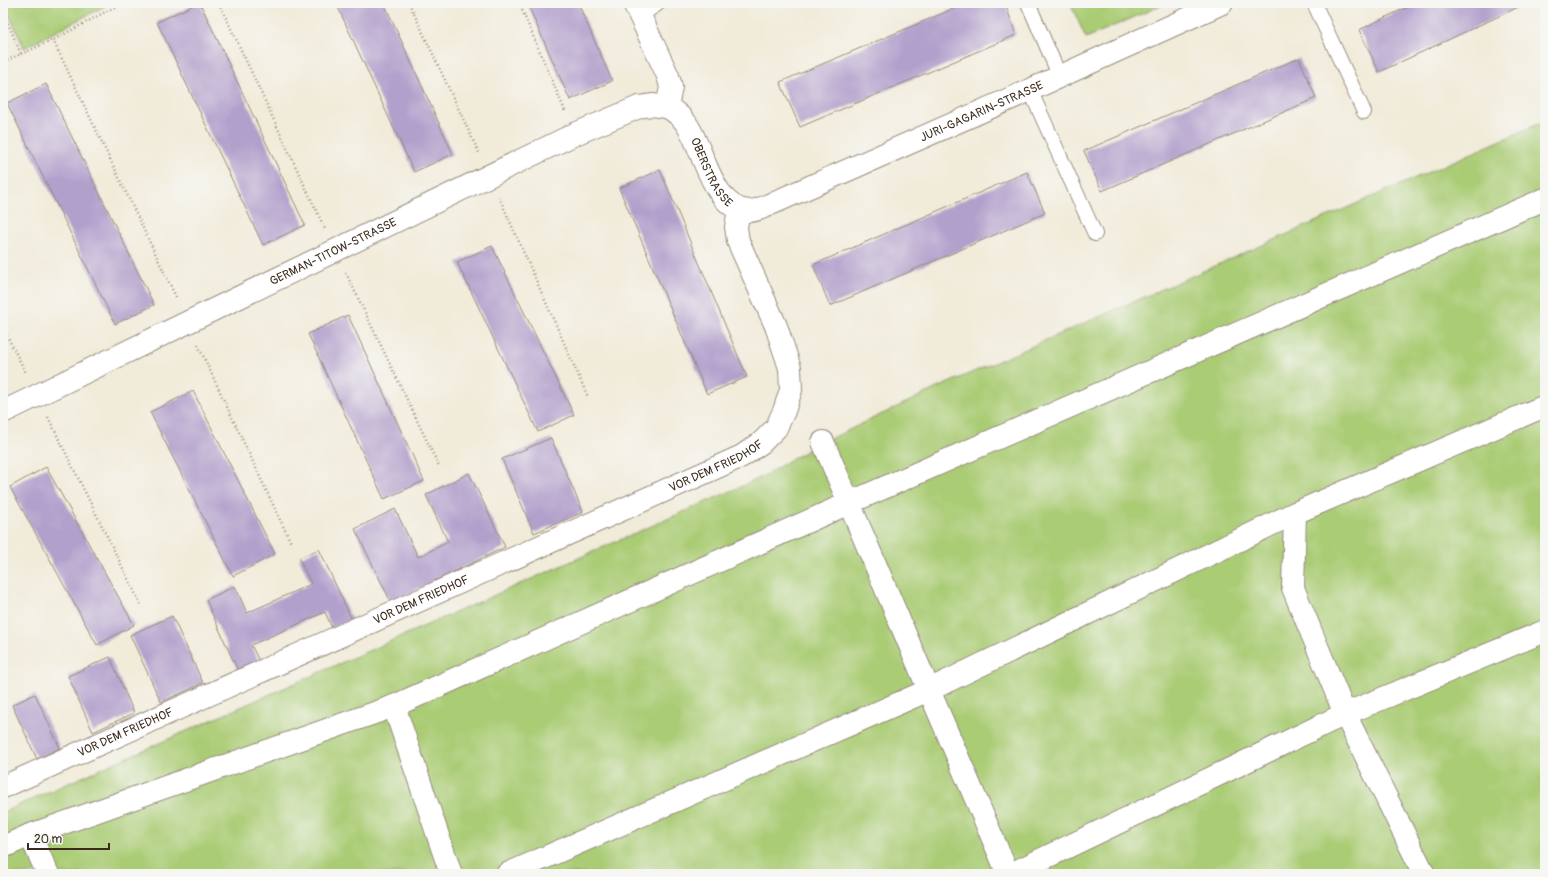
<svg xmlns="http://www.w3.org/2000/svg" width="1548" height="877" font-family="Pangolin,sans-serif">
<style>
.green{fill:#aacc75;stroke:#727b4a}
.building{fill:#b2a0cc}
.lines{fill:none;stroke-linecap:round;stroke-linejoin:round}
.lane-casing{stroke:#968a7c;stroke-width:16}
.street-casing{stroke:#968a7c;stroke-width:24}
.path{stroke:#968a7c;stroke-width:2.5;stroke-dasharray:1 3;stroke-linecap:butt}
.lane{stroke:#fff;stroke-width:14}
.street{stroke:#fff;stroke-width:22}
.labels{text-anchor:middle;stroke-width:3;stroke-linejoin:round;paint-order:stroke}
.street-label{font-size:12px;fill:#3b2a1e;stroke:#f6f6f2}
</style>
<rect width="100%" height="100%" fill="#f6f6f2"/>
<filter id="ink" filterUnits="userSpaceOnUse"><feTurbulence type="fractalNoise" baseFrequency=".025" numOctaves="2"/><feDisplacementMap in="SourceGraphic" scale="8" xChannelSelector="R" yChannelSelector="G"/><feConvolveMatrix kernelMatrix="1 2 1 2 8 2 1 2 1" color-interpolation-filters="sRGB"/></filter>
<filter id="wash" filterUnits="userSpaceOnUse"><feTurbulence type="fractalNoise" baseFrequency=".012" numOctaves="4" result="noise"/><feDisplacementMap in="SourceGraphic" scale="16" xChannelSelector="R" yChannelSelector="G"/><feGaussianBlur stdDeviation="0.9" result="paint"/><feColorMatrix in="noise" values="0 0 0 0 0 0 0 0 0 0 0 0 0 0 0 0 0 1.4 0 .05"/><feComposite in="paint" operator="in"/></filter>
<g filter="url(#wash)">
<rect width="100%" height="100%" fill="#f1ebd9"/>
<path class="green" d="M4,3H111L24,48Z
M1070,3H1167L1086,38Z
M1545,121V874H3V812L758,479L813,447L937,388Z"/>
<g id="blocks">
<path class="building" d="M198,3H200L305,225L263,245L157,22Z
M336,3H384L453,154L414,172Z
M527,3H578L612,81L570,100Z
M967,3H1005L1016,35L800,127L780,82Z
M1416,3H1527L1379,72L1359,30Z
M1299,58L1316,98L1102,191L1084,151Z
M46,84L154,305L115,324L7,103Z
M660,170L747,377L707,394L619,188Z
M1027,172L1045,213L830,306L813,265Z
M492,246L574,415L538,432L457,262Z
M348,315L424,481L384,499L308,334Z
M193,391L275,554L233,576L150,412Z
M551,438L583,512L534,533L502,459Z
M46,467L134,625L97,645L10,487Z
M469,473L505,547L391,602L355,529L395,509L418,557L448,542L426,495Z
M319,549L352,620L332,628L325,612L251,645L259,661L238,671L206,600L235,586L247,613L311,584L299,558Z
M172,616L203,683L161,702L130,635Z
M110,657L134,713L93,732L68,676Z
M35,694L60,748L37,759L12,705Z"/>
</g>
</g>
<g filter="url(#ink)">
<use href="#blocks" fill-opacity="0" stroke="#968a7c" stroke-width="1"/>
<g class="lines">
<g class="lane-casing">
<path id="lane" d="M1028,3L1060,77
M1314,3L1364,112
M640,16L659,3
M1030,90L1095,234"/>
</g>
<g class="street-casing">
<g id="street">
<path id="s1" d="M634,3L668,76L671,87L667,107C676,112 684,118 689,128C704,152 714,211 750,211C757,211 766,206 773,203L1030,90L1222,3"/>
<path d="M1545,406L1295,513L1293,588L1345,714L1545,631"/>
<path id="s2" d="M3,412L575,134L639,107L652,105L667,107"/>
<path d="M394,706L451,874"/>
<path id="s3" d="M3,787L742,456L761,443L776,428L784,411L791,390L790,368L776,326L738,241L736,227L739,209"/>
<path d="M30,835L48,874"/>
<path d="M3,847L30,835L394,706L849,503L1545,199"/>
<path d="M507,874L929,690L823,442"/>
<path d="M1008,874L929,690L1295,513"/>
<path d="M1011,874L1345,714L1424,874"/>
</g>
</g>
<path class="path" d="M219,3L325,229
M409,3L479,153
M519,3L565,111
M3,12L21,54L3,62
M53,40L177,299
M21,54L53,40L122,3
M499,197L588,397
M346,273L439,466
M3,328L26,373
M198,345L291,543
M48,417L141,605"/>
<use href="#lane" class="lane"/>
<use href="#street" class="street"/>
</g>
</g>
<g class="labels">
<g class="street-label">
<text dy="4" stroke="none"><textPath href="#s1" startOffset="504">JURI-GAGARIN-STRASSE</textPath></text>
<text dy="4" stroke="none"><textPath href="#s1" startOffset="193">OBERSTRASSE</textPath></text>
<text dy="4" stroke="none"><textPath href="#s2" startOffset="367">GERMAN-TITOW-STRASSE</textPath></text>
<text dy="4" stroke="none"><textPath href="#s3" startOffset="782">VOR DEM FRIEDHOF</textPath></text>
<text dy="4" stroke="none"><textPath href="#s3" startOffset="458">VOR DEM FRIEDHOF</textPath></text>
<text dy="4" stroke="none"><textPath href="#s3" startOffset="134">VOR DEM FRIEDHOF</textPath></text>
</g>
</g>
<rect width="1548" height="877" fill="none" stroke="#f6f6f2" stroke-width="16"/>
<path d="M28 843v6h81v-6" fill="none" stroke="#3b2a1e" stroke-width="2"/>
<text x="34" y="843" font-size="12" fill="#3b2a1e" stroke="#f6f6f2" stroke-width="3" paint-order="stroke">20 m</text>
</svg>
